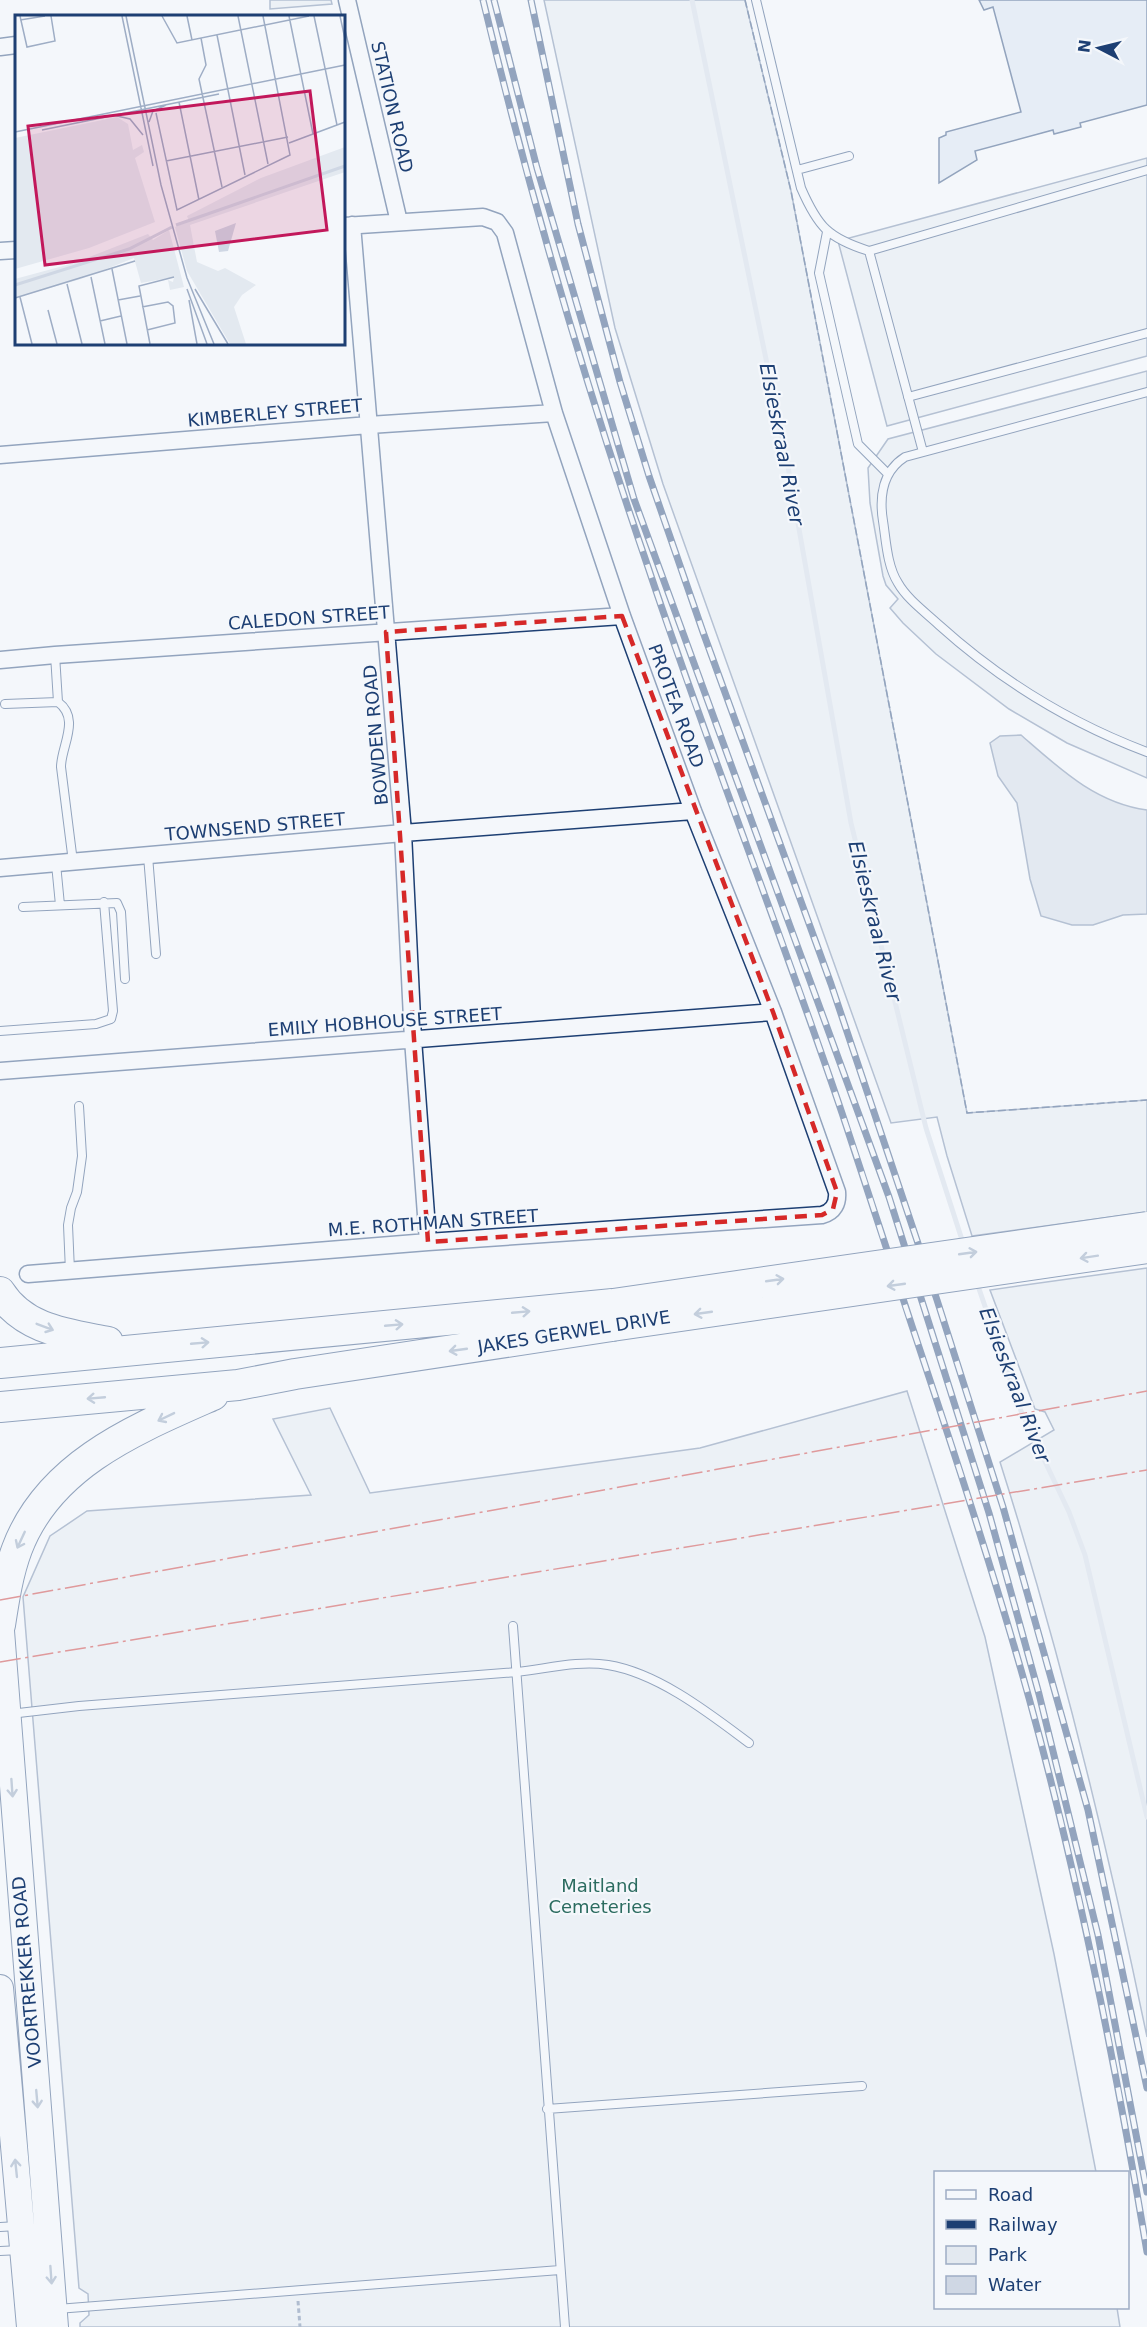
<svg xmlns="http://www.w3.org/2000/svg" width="1147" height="2327" font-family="'DejaVu Sans',sans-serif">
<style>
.green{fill:#e3e9f0;stroke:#687fa3;stroke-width:1.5}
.parking{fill:#e3e8f0;stroke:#687fa3;stroke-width:1.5}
.water{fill:#cfd7e4;stroke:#687fa3;stroke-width:1.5}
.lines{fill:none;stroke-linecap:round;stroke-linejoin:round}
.stream{stroke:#cfd7e4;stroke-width:5}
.building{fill:#d5e0f0;stroke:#1d3f73;stroke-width:1.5}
.lane-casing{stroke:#1d3f73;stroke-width:10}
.street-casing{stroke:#1d3f73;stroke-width:19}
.primary-casing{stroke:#1d3f73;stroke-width:28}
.highway-casing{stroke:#1d3f73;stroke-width:32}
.path{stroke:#5e769c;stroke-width:3;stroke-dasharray:4.5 3;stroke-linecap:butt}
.lane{stroke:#f4f7fb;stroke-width:8}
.street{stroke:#f4f7fb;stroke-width:16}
.primary{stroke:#f4f7fb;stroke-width:26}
.highway{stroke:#f4f7fb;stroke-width:30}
.rail-casing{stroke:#1d3f73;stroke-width:7}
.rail{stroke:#f4f7fb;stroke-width:4.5;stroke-dasharray:14;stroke-linecap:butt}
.highway-bridge-casing{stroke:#1d3f73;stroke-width:32;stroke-linecap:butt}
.highway-bridge{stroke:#f4f7fb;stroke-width:30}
.fence{stroke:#1d3f73;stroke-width:1.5;stroke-dasharray:8 3;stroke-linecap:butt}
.power{stroke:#c62828;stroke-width:1.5;stroke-dasharray:21 4.5 3 4.5;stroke-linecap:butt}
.oneway{stroke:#889bb7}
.marked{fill:none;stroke:#d62828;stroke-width:4.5;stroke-dasharray:12 8;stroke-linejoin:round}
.labels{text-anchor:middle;stroke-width:4.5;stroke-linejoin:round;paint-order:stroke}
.street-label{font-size:18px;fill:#1d3f73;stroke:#f4f7fb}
.park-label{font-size:18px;fill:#2c6c60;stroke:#f4f7fb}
.water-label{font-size:20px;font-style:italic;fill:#1d3f73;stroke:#f4f7fb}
.inset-river{fill:none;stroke:#cfd7e4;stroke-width:3}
.inset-road{fill:none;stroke:#9eadc5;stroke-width:1.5}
.view{fill:#c2185b;fill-opacity:0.15;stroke:#c2185b;stroke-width:3}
.inset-edge{fill:none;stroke:#1d3f73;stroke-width:3}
</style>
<rect width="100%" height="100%" fill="#f4f7fb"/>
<path class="green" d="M270,0H331L332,4L270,9Z
M544,0H745L791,191L967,1113L1147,1100V1212L972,1236L947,1156L937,1117L891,1123L663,484L615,328Z
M1147,1268V2037C1107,1843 1060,1651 1000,1462L1054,1430L1045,1412L1035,1409L990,1290Z
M907,1391L985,1637L1054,1954L1096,2172H936V2308H1117L1120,2327H80V2323L89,2315L88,2294L79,2288L23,1597L50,1536L87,1511L311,1495L273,1419L330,1408L370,1493L700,1448Z"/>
<path class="parking" d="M1147,158V356L887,426L838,241Z
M1147,371V778L1067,743L1009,709L936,654L903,623L890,608L898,599L886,585L883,576L870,503L868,468L888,439Z"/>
<path class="water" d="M1021,735C1059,768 1095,803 1147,810V914L1123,915L1093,925H1072L1041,916L1030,879L1017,803L998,776L990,743L1000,736Z"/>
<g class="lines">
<path class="stream" d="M692,0L787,461L851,823L926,1128L963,1243
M977,1283L1021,1411L1069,1512L1085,1555L1147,1817"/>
</g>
<path class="building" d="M979,0H1147V105L1080,123L1081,127L1054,134L1053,130L975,151L977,160L939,183V138L946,135V132L1021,112L993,7L984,10Z"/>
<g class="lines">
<g class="lane-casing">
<path id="lane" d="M756,0L801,188C818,227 828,238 869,251
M797,170L849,156
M827,232L819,273L858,444L888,474
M869,251L1147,170
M869,251L923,452
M1147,392L905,457C883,471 879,496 883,521C886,540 887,566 898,583C907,599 925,612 939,625C1000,680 1070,723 1147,752
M908,397L1147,333
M58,702C81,719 61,746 61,767L73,862
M5,704L58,702L55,655
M148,856L156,954
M56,864L60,905
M23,907L117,903L121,912L125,979
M0,1031L96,1024L111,1019L113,1011L104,902
M70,1271L68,1225L71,1208L77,1192L82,1156L79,1106
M513,1626L565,2327
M10,1714L79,1706L517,1672C546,1669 579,1660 608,1665C658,1673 709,1713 749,1743
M547,2109L862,2086
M0,2227L18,2226
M0,2251L21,2250
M57,2309L560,2270"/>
</g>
<g class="street-casing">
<path id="street" d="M347,0L399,222
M0,47L16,45
M352,225L403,833L413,1039L428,1242
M0,251L16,250
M0,455L369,425L554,413
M0,660L55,655L622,616
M0,868L403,833L693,811
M0,1071L773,1012
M28,1274L428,1242L822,1215C834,1212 838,1203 837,1192L773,1012L693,811L622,616L554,413L505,233L497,222L483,217L344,226"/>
</g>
<g class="primary-casing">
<path id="primary" d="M0,1618L55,2327
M0,1988L30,2327"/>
</g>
<g class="highway-casing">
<path id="highway" d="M0,1292C24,1330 68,1334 108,1342
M0,1363L613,1304
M0,1407L238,1385L295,1374L612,1326
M0,1625C4,1599 8,1573 17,1549C49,1464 136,1429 213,1395"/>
</g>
<path class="path" d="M298,2301L300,2327"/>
<use href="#lane" class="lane"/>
<use href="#street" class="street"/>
<use href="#primary" class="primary"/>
<use href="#highway" class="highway"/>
<g class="rail-casing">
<path id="rail" d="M483,0C529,191 584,381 648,567C709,750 780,930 842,1113C866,1184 888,1255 912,1326C953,1449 994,1573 1029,1698C1079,1880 1116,2066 1147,2252
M494,0L537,168L634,499L889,1197L989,1513L1039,1694L1098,1935L1147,2192
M531,0L578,224L620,382L649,476L703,632L831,984L937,1300L1003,1507L1088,1810L1147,2088"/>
</g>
<use href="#rail" class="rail"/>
<g class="highway-bridge-casing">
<path id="highway-bridge" d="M613,1304L1147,1227
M612,1326L1147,1248"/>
</g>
<use href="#highway-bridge" class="highway-bridge"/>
<path class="fence" d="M745,0L791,191L967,1113L1147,1100"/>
<path class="power" d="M0,1600L1147,1391
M0,1662L1147,1470"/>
</g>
<defs><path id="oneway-shaft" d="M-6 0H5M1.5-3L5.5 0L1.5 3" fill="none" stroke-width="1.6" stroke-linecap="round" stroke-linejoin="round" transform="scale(1.5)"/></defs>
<g class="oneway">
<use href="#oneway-shaft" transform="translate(968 1253) rotate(-8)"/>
<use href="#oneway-shaft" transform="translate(1089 1257) rotate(171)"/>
<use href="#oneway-shaft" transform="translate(775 1280) rotate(-8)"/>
<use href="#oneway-shaft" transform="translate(896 1285) rotate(172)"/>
<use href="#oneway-shaft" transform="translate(521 1312) rotate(-5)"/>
<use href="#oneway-shaft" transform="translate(703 1313) rotate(172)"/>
<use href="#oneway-shaft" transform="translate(394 1325) rotate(-5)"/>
<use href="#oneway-shaft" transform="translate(45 1327) rotate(21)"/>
<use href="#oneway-shaft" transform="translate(200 1343) rotate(-5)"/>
<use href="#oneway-shaft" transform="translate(458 1350) rotate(172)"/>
<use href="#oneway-shaft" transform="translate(96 1398) rotate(175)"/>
<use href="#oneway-shaft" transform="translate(166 1417) rotate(154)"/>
<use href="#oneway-shaft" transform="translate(21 1540) rotate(115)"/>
<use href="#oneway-shaft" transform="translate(12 1788) rotate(86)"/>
<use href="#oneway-shaft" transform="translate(37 2099) rotate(85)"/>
<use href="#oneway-shaft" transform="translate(16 2168) rotate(-96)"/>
<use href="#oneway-shaft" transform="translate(51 2275) rotate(86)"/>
</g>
<path d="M0 0H1147V2327H0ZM622,616L773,1012L837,1192L833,1209L822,1215L428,1242L386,632Z" fill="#f4f7fb" fill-opacity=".55" fill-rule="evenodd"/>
<path class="marked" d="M622,616L773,1012L837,1192L833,1209L822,1215L428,1242L386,632Z"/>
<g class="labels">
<g class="street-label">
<text transform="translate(392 107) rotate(77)" y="6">STATION ROAD</text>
<text transform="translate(275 413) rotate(-5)" y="6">KIMBERLEY STREET</text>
<text transform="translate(309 618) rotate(-4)" y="6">CALEDON STREET</text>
<text transform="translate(676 706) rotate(70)" y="6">PROTEA ROAD</text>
<text transform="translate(376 735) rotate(-95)" y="6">BOWDEN ROAD</text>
<text transform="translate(255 827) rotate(-5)" y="6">TOWNSEND STREET</text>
<text transform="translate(385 1022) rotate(-4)" y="6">EMILY HOBHOUSE STREET</text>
<text transform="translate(433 1223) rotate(-4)" y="6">M.E. ROTHMAN STREET</text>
<text transform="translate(574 1332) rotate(-9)" y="6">JAKES GERWEL DRIVE</text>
<text transform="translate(27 1972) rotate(-95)" y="6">VOORTREKKER ROAD</text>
</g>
<g class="park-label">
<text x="600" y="1892">Maitland<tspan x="600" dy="21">Cemeteries</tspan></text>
</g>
<g class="water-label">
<text transform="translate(782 444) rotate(79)" y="7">Elsieskraal River</text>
<text transform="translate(875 921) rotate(76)" y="7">Elsieskraal River</text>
<text transform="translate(1015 1385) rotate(69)" y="7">Elsieskraal River</text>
</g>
</g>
<g transform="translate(15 15)">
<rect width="330" height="330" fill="#f4f7fb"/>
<path d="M102,102L113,109L118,135L127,130L129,137L120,143L140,207L74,233L0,254V123ZM330,132V157L175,210L182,247L203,256L210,253L241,270L227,280L219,292L231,329H215L172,256L160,212L174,206L172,201L246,163ZM154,215L169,272L155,275L153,265L158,267L159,262L126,268L119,243L66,264L0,283V264L59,248L133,219L138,225Z" fill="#e3e9f0"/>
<path d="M221,208L213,236L204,237L200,216Z" fill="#cfd7e4"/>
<path class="inset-river" d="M161,210L330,151M0,270L114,234L157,212"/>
<path class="inset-road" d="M5,1L12,32L40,26L36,1M107,1L138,151M111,1L146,170L172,263L199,329M147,1L162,28L294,1M172,1L177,25M223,1L253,149M274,1L298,119M299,1L322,110M325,1L330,24M5,5L30,1M202,20L230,160M186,23L191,50L184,64L207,172M164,87L184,185M141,98L162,195L275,140L248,1M98,100L115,104L128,120M134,107L138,96L151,90M27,115L204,79M0,117L330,50M274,128L330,107M151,146L273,122M97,254L112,329M76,262L90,329M52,269L67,329M172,274L192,329M180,274L213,329M5,282L17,329M0,283L120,246M103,285L125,281M174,285L182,329M127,292L153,287L158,291L160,308L132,315M33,295L42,329M85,306L106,301M135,329L124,271L159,262"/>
<path class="view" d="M295,76L312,215L30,250L13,111Z"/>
<rect width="330" height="330" class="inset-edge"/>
</g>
<rect x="934" y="2171" width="195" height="138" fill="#f4f7fb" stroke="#9eadc5" stroke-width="1.5"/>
<rect x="946" y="2190" width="30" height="9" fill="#f4f7fb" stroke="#9eadc5" stroke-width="1.5"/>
<text x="988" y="2201" font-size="18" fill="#1d3f73">Road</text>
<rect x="946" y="2220" width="30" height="9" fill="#1d3f73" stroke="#9eadc5" stroke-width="1.5"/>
<text x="988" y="2231" font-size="18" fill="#1d3f73">Railway</text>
<rect x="946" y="2246" width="30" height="18" fill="#e3e9f0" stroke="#9eadc5" stroke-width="1.5"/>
<text x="988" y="2261" font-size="18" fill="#1d3f73">Park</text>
<rect x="946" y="2276" width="30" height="18" fill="#cfd7e4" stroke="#9eadc5" stroke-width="1.5"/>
<text x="988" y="2291" font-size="18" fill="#1d3f73">Water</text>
<g transform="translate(1099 48) rotate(277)" stroke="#f4f7fb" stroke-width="4.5" paint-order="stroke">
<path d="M0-4.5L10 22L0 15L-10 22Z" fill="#1d3f73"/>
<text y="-9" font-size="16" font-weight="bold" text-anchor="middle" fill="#1d3f73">N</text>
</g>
</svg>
